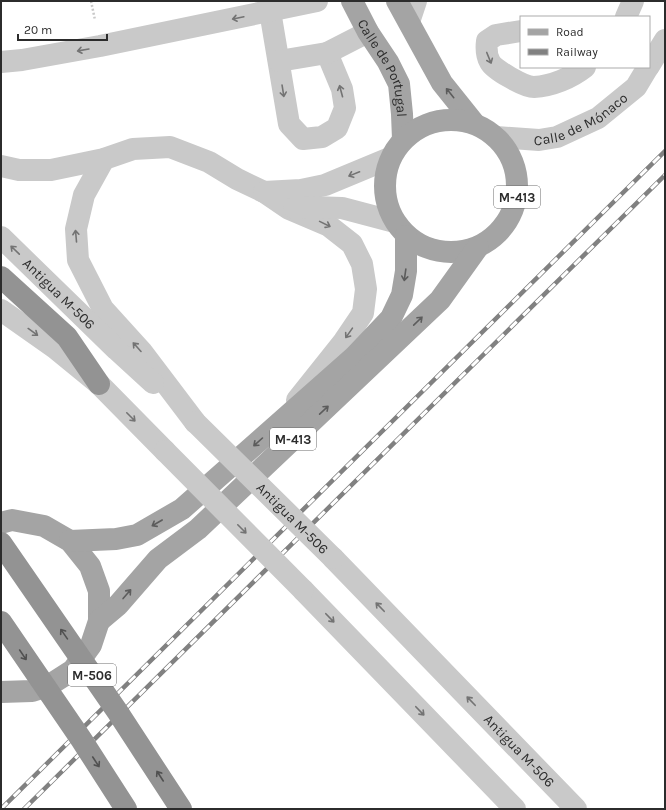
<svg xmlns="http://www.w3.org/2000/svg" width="666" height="810" font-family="Karla,sans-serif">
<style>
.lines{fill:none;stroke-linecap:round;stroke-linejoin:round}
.path{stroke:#c9c9c9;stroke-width:2.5;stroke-dasharray:2 2;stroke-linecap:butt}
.minor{stroke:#c9c9c9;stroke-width:22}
.major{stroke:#a4a4a4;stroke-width:22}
.highway{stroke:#939393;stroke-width:22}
.rail-casing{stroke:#818181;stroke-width:4.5}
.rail{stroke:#fff;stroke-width:3;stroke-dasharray:9;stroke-linecap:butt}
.minor-bridge{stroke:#c9c9c9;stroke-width:22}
.highway-bridge{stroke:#939393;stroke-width:22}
.oneway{stroke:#737373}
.oneway2{stroke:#5c5c5c}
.oneway3{stroke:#505050}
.labels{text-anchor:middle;stroke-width:4;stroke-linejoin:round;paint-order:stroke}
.shield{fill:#fff;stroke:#6b6b6b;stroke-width:1}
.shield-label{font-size:13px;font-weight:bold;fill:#2c2c2c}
.street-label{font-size:14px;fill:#2c2c2c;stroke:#fff}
</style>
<rect width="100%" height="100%" fill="#fff"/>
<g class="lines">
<path class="path" d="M91,1L95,20"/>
<g class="minor">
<path d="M270,11L289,124L303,139L322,137L337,128L345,108L342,89L327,53"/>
<path d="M626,17L633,1"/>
<path d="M409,22L416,1"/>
<path d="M521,31L496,35L487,41C486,49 486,55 490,62C494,70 525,87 534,87C552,86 571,78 585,67"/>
<path d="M279,61L327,53L368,32"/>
<path d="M1,62L22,60L100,46L317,1"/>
<path d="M649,66L665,40"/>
<path id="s1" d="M496,137L539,140L557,137L598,118L636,87L648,67"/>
<path d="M104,159L84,195L76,229L78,260L103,309L142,352L195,422"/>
<path d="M1,166L19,170H51L104,159L133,149L170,147L209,162L237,179L264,192L289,209L329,226L352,244L362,264L366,289L363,313L344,341L297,400"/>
<path d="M264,192L301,190L325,185L390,158"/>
<path d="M294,208L312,207L342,208L395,222"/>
<path id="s2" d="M1,237L117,350L153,383"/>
<path d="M1,310L55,348L99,384L165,451"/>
<path id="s3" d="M333,558L576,809"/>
<path d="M303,590L515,809"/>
</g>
<g class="major">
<path id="s4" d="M352,1L368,32L388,62L399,84L402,114L403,139"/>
<path d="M397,1L442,83L474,123"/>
<circle cx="451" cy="186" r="66"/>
<path d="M1,523L12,520L44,526L70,541L90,566L99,591V621L91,645L73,670L48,686L32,691L1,692"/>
<path d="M70,541L116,539L137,535L182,509L354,357L391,318L402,295L406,271V236"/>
<path d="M99,621L118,605L158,559L198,529L440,300L478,247"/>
</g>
<path class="highway" d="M1,277L67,337L99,384"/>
<g class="rail-casing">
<path id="rail" d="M1,809L665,151
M24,809L665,175"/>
</g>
<use href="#rail" class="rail"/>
<g class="minor-bridge">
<path id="s5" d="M195,422L333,558"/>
<path d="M165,451L303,590"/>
</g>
<path class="highway-bridge" d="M1,543L117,711L181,809
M1,622L81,739L126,809"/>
</g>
<defs><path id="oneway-shaft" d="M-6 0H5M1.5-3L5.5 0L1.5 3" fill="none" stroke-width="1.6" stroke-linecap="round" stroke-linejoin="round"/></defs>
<g class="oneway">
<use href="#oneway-shaft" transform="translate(238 18) rotate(168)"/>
<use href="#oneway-shaft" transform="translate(83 50) rotate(170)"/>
<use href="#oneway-shaft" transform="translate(489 58) rotate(68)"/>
<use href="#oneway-shaft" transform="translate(283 91) rotate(81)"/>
<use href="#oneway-shaft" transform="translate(341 91) rotate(-105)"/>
<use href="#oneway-shaft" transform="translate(354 174) rotate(158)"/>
<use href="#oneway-shaft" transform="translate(325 224) rotate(26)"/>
<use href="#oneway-shaft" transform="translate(76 236) rotate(-95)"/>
<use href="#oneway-shaft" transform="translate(15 250) rotate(-136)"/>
<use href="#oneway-shaft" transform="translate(33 332) rotate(36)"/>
<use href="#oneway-shaft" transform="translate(349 333) rotate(125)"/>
<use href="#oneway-shaft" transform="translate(137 347) rotate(-132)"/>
<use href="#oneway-shaft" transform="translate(131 417) rotate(45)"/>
<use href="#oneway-shaft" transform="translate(242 529) rotate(45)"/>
<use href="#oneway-shaft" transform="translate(380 607) rotate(-134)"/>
<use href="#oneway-shaft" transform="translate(330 618) rotate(46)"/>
<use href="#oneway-shaft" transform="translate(471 701) rotate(-134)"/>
<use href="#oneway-shaft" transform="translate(420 711) rotate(46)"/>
</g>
<g class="oneway2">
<use href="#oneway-shaft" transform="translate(450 93) rotate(-129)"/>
<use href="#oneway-shaft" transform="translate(405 275) rotate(98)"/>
<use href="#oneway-shaft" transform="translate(418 321) rotate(-44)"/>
<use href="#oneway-shaft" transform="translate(324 410) rotate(-43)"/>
<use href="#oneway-shaft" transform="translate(258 442) rotate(138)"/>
<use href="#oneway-shaft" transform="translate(157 523) rotate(150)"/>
<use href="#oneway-shaft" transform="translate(127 594) rotate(-49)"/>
</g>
<g class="oneway3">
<use href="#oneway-shaft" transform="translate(64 634) rotate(-125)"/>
<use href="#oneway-shaft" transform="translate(23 655) rotate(56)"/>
<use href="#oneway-shaft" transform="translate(96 762) rotate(57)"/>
<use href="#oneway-shaft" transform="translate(160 776) rotate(-123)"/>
</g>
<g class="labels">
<g class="shield">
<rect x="494" y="186" width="46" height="22" rx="3"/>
<rect x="270" y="428" width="46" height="22" rx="3"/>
<rect x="68" y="664" width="48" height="22" rx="3"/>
</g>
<g class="shield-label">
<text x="517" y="202">M-413</text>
<text x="293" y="444">M-413</text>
<text x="92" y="680">M-506</text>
</g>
<g class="street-label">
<text dy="5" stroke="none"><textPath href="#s4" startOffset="75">Calle de Portugal</textPath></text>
<text dy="5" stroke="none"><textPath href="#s1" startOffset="90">Calle de Mónaco</textPath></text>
<text dy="5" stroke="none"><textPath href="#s2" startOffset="81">Antigua M-506</textPath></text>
<text dy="5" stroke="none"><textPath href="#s5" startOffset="137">Antigua M-506</textPath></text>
<text dy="5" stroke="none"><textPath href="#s3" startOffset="268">Antigua M-506</textPath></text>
</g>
</g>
<rect width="666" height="810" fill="none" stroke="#2c2c2c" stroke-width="4"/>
<rect x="520" y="16" width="130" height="52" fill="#ffffff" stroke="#ababab"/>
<rect x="528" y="29" width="20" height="6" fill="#a4a4a4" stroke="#ababab"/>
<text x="556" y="36" font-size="12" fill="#2c2c2c">Road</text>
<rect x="528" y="49" width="20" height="6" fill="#818181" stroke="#ababab"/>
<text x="556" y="56" font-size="12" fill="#2c2c2c">Railway</text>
<path d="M18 34v6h89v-6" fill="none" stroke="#2c2c2c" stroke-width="2"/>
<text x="24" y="34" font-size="12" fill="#2c2c2c" stroke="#ffffff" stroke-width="3" paint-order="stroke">20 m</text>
</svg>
